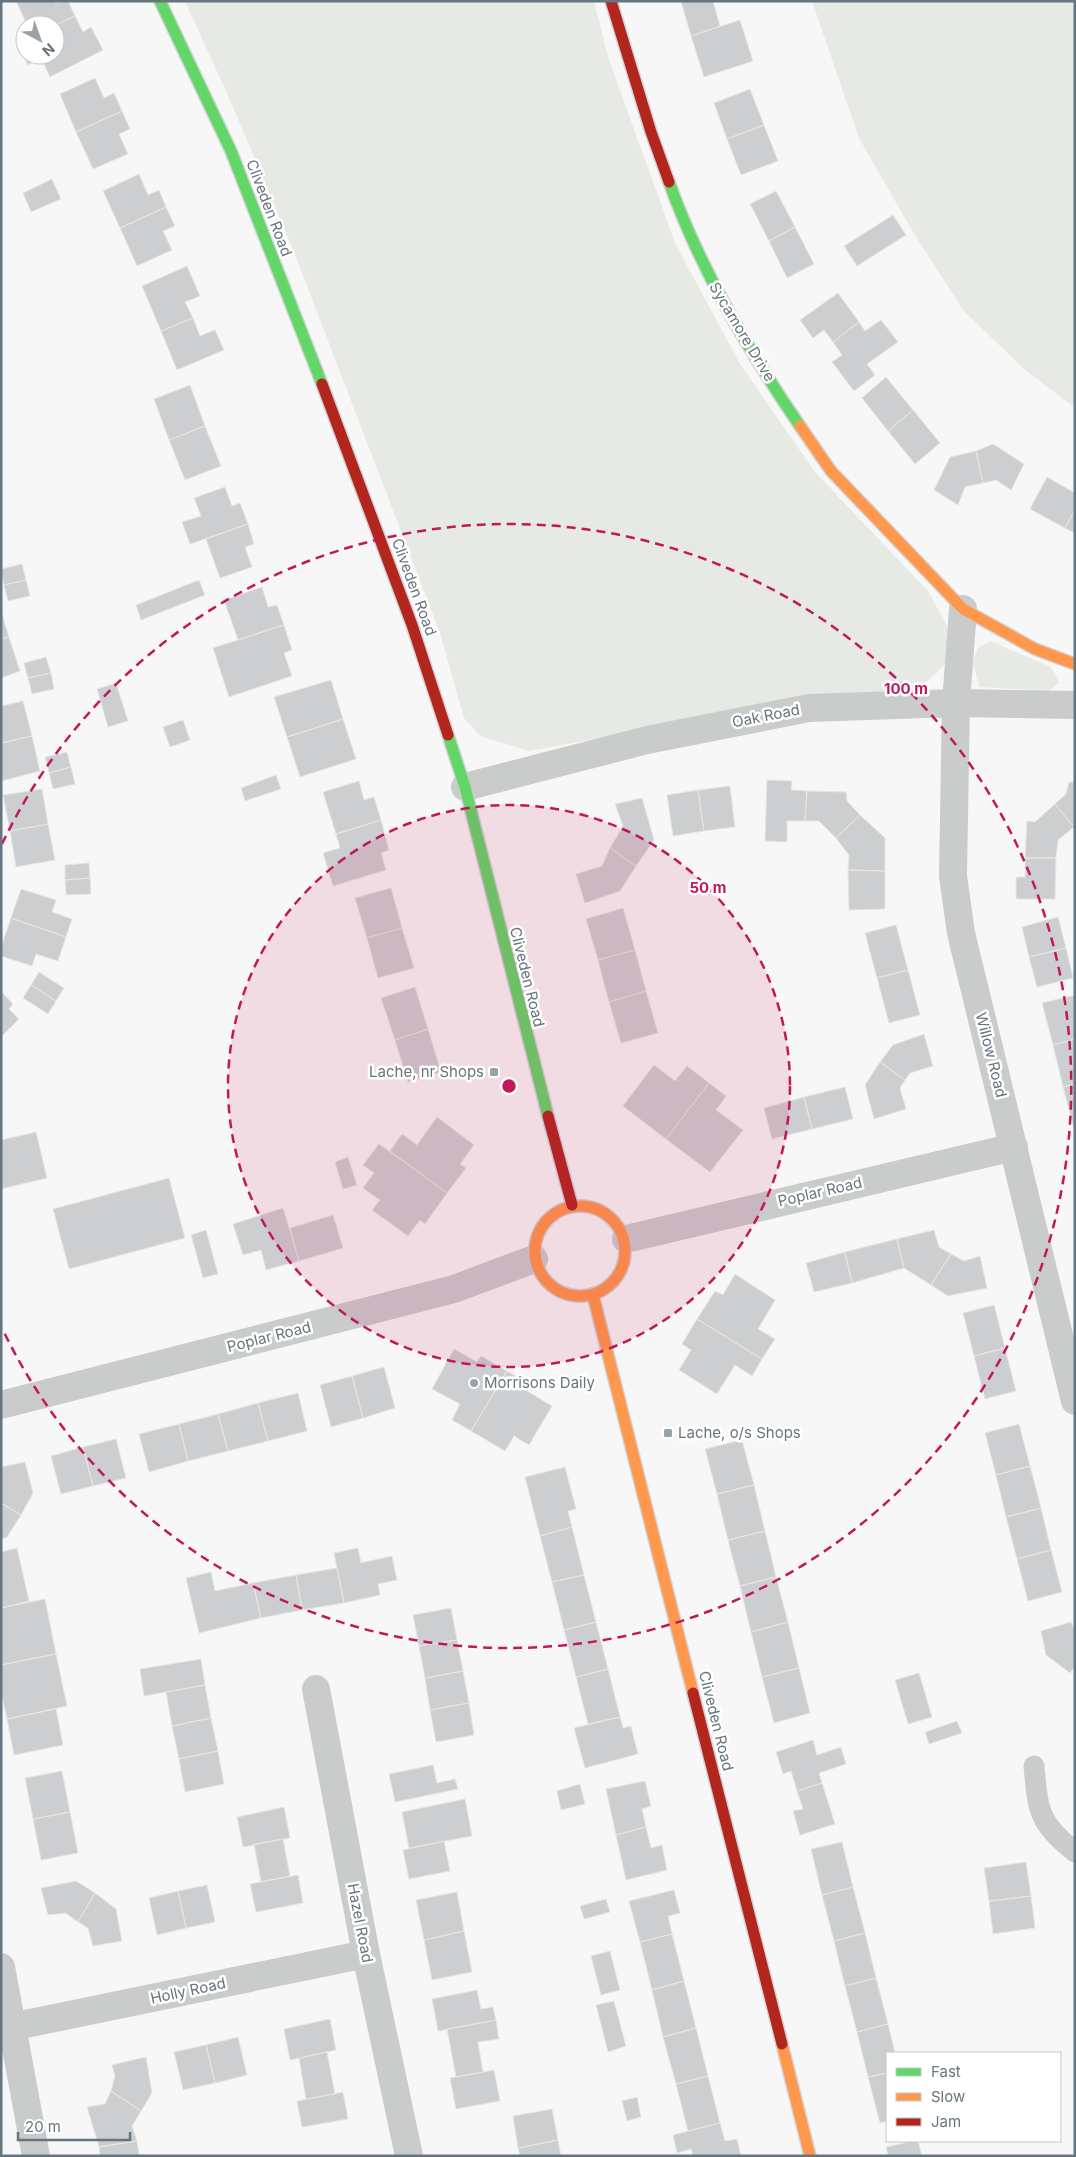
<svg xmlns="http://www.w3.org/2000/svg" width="1076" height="2157" font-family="Inter,sans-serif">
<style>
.green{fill:#e6e9e4}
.building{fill:#cccecf;stroke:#e6e6e6}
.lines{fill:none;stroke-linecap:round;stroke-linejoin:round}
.fast-casing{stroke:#d3d4d5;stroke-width:14}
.slow-casing{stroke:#d3d4d5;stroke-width:14}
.jam-casing{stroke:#d3d4d5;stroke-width:14}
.lane{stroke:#cacccc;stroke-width:21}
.street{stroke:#cacccc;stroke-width:28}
.fast{stroke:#63d668;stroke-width:11}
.slow{stroke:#ff974d;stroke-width:11}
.jam{stroke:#b3261e;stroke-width:11}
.ring{fill:none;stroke:#c2185b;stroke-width:2.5;stroke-dasharray:9 6}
.poi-dot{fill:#99a2a8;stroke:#fff;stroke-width:2}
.labels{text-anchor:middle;stroke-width:5;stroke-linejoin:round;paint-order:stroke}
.street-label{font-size:15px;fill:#66757e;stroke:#fff}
.poi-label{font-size:15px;fill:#66757e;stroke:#fff;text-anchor:start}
.centre{fill:#c2185b;stroke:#fff;stroke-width:2.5}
.ring-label{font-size:15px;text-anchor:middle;font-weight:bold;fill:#c2185b;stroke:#fff;stroke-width:5;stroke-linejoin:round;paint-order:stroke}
</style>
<rect width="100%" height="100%" fill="#f7f7f7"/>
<path class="green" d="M185,1H594L608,57L675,243L740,364L815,472L928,591L947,626V662L923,685L892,692L810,700L529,751L480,736L464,718L440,633L294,252L230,100Z
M812,1H1075V408L1024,369L963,310L913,232L859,138Z
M990,641L1051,667L1059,683L1048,691L979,687L973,662L978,648Z"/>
<path class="building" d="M16,1H54L55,3L68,1L75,16L55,25H27Z
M681,1H713L720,26L691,36Z
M75,16L83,32L91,27L103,50L50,77L41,58L28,65L18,45L25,40V55H55V25Z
M740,20L753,61L704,77L691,36Z
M95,78L104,98L114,93L122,111L76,132L60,94Z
M750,89L764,125L727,139L714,103Z
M122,111L130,129L119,134L128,154L93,169L76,132Z
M764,125L778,161L741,175L727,139Z
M139,174L148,195L159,190L166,207L120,228L103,191Z
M52,179L61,199L31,212L23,193Z
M776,191L795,227L769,241L750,204Z
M166,207L175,226L163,231L172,250L137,266L120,228Z
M893,215L906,235L857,266L844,246Z
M795,227L814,264L787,278L769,241Z
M187,266L200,296L185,302L193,318L161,331L142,286Z
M838,293L859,322L833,342L824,330L813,338L800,320Z
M193,318L200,336L215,330L224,350L177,370L161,331Z
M881,320L898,342L867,364L875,375L854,391L832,362L842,355L833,342L859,322L865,331Z
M886,377L913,410L888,431L862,398Z
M190,385L205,426L169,440L154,399Z
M913,410L940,443L915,464L888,431Z
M205,426L221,466L185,480L169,440Z
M993,444L1024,464L1011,490L996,480L983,483L976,451Z
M976,451L983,483L965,487L958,505L934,490L950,457Z
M1047,477L1075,493V510L1065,528L1030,509Z
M225,487L232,506L240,503L248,524L190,544L182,522L201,516L194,498Z
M1075,510V533L1065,528Z
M248,524L254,544L245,547L252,567L220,578L206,539Z
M22,564L26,580L4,585L1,569Z
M26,580L30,596L8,601L4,585Z
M199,580L205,595L141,620L136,605Z
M262,587L268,607L277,605L284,625L238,640L224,600Z
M1,611L9,637L1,639Z
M284,625L292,650L284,653L292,676L229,697L213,648Z
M9,637L20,671L1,678V639Z
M46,657L51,673L28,678L24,663Z
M51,673L54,689L32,694L28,678Z
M331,680L343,719L287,737L274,697Z
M116,683L128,721L108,727L97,689Z
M23,701L32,736L1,743V706Z
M343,719L356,759L300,777L287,737Z
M183,720L190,740L170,747L163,727Z
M32,736L40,771L2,781L1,743Z
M67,752L71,767L49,773L45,757Z
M71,767L75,784L53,789L49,773Z
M276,775L281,789L245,801L241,788Z
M767,780L792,781L791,790L807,791L805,821H787V842L765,841Z
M359,781L364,800L374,797L381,820L336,834L323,792Z
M1069,782H1075L1074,827L1055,804L1066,794Z
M730,786L735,827L704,831L698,790Z
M42,789L48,824L10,831L3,795Z
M698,790L704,831L673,836L667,795Z
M807,791L846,792L847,801L860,815L836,838L819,821H805Z
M642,798L654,840L636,866L610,848L623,826L615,804Z
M1055,804L1074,827L1058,840L1056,858H1025L1027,821L1035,822Z
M860,815L885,838V871L848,870L849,855L836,838Z
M381,820L389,850L381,853L386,870L333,886L323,853L340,848L336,834Z
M48,824L55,860L16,867L10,831Z
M610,848L636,866L620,891L585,903L576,874L602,866Z
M1025,858H1056L1055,899H1016V877H1025Z
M89,863L90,878L65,880V865Z
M848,870L885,871V909L849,910Z
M90,878L91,894L66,895L65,880Z
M391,888L402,928L367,938L355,898Z
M21,889L56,900L52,912L72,919L66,937L11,918Z
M623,908L635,950L598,960L586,919Z
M1058,917L1066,948L1029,957L1022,927Z
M11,918L66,937L58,961L36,954L32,966L1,956V947Z
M896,925L908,970L877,978L865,933Z
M402,928L414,968L378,978L367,938Z
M1066,948L1073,978L1037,987L1029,957Z
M635,950L646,991L609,1002L598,960Z
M908,970L920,1015L889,1023L877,978Z
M39,972L64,988L56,1001L31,985Z
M31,985L56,1001L48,1014L23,998Z
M415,987L428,1029L395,1040L381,998Z
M1,991L13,1004L9,1009L19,1019L1,1037Z
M646,991L658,1033L621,1043L609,1002Z
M1075,995V1039L1053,1045L1042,1003Z
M428,1029L441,1072L408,1082L395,1040Z
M924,1034L933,1066L910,1073L905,1080L880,1062L893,1045Z
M1075,1039V1084L1063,1087L1053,1045Z
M880,1062L905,1080L900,1088L906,1109L874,1119L865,1085Z
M654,1065L675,1081L687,1066L709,1083L666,1139L623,1106Z
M709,1083L726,1096L716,1110L743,1130L710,1172L666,1139Z
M1075,1084V1129H1074L1063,1087Z
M845,1087L853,1119L812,1129L804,1097Z
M804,1097L812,1129L772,1139L764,1108Z
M437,1117L474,1145L460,1164L466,1168L447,1193L390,1151L402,1134L417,1145Z
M36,1132L47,1178L1,1189V1140Z
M379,1144L447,1193L425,1224L420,1220L408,1236L372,1210L380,1200L363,1188L374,1173L363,1165Z
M348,1157L357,1185L343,1189L335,1162Z
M169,1178L185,1238L69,1269L53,1209Z
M283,1208L299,1261L266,1270L261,1250L243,1255L233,1224Z
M333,1215L343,1248L299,1261L290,1228Z
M206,1230L218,1274L203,1278L191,1235Z
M934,1230L939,1247L951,1254L931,1285L904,1268L897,1239Z
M897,1239L904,1268L852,1283L845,1252Z
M845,1252L852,1283L814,1292L806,1263Z
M951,1254L964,1261L980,1256L987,1288L948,1296L931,1285Z
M735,1274L775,1300L758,1329L775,1339L762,1359L697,1319L715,1291L723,1295Z
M994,1305L1005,1348L974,1356L963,1313Z
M697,1319L762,1359L752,1376L735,1365L717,1394L679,1370L691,1350L682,1344Z
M1005,1348L1016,1391L985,1399L974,1356Z
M454,1349L477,1362L481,1356L507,1371L471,1431L452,1420L460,1404L432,1389Z
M384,1367L395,1408L363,1418L352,1376Z
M507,1371L531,1385L527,1391L552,1406L529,1445L514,1436L505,1451L471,1431Z
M352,1376L363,1418L331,1427L320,1385Z
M298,1393L307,1431L268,1441L258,1403Z
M258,1403L268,1441L228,1451L218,1414Z
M218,1414L228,1451L188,1461L179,1424Z
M179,1424L188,1461L149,1472L139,1434Z
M1019,1424L1030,1466L996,1475L985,1433Z
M116,1439L126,1478L93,1486L83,1447Z
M742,1440L754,1485L717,1494L705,1449Z
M83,1447L93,1486L61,1494L51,1456Z
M25,1462L33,1493L21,1515L1,1503V1467Z
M1030,1466L1041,1508L1006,1517L996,1475Z
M565,1467L576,1509L568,1511L572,1527L540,1536L525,1477Z
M754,1485L765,1531L728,1540L717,1494Z
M1,1503L21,1515L7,1537L1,1539Z
M1041,1508L1051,1550L1017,1559L1006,1517Z
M572,1527L584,1575L552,1582L540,1536Z
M765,1531L776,1577L740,1586L728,1540Z
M17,1548L29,1601L1,1608V1552Z
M358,1548L361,1563L392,1556L397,1580L378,1584L380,1595L344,1603L334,1553Z
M1051,1550L1062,1592L1028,1601L1017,1559Z
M337,1568L344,1603L302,1610L296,1575Z
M211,1572L215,1591L253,1583L261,1618L199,1633L186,1578Z
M296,1575L302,1610L261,1618L253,1583Z
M584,1575L596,1622L564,1630L552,1582Z
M776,1577L788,1622L751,1632L740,1586Z
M45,1599L56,1654L1,1665V1608Z
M451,1608L457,1640L419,1646L413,1615Z
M596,1622L608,1669L576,1677L564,1630Z
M788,1622L799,1668L762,1677L751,1632Z
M1071,1622L1075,1631V1666L1070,1673L1046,1655L1041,1631Z
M457,1640L463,1671L425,1678L419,1646Z
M56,1654L67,1706L7,1719L1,1692V1665Z
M201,1659L205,1685L144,1696L140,1669Z
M799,1668L810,1713L774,1723L762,1677Z
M608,1669L620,1717L588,1724L576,1677Z
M463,1671L469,1703L430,1710L425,1678Z
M919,1673L932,1717L908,1724L895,1680Z
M205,1685L211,1718L172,1726L166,1692Z
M469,1703L474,1735L436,1742L430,1710Z
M56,1709L63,1745L14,1755L7,1719Z
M620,1717L623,1728L631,1726L638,1754L585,1768L574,1728Z
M211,1718L218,1751L179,1759L172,1726Z
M957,1721L962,1733L929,1744L925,1732Z
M813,1740L817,1755L841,1747L846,1764L819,1773L822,1783L797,1791L791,1771L783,1774L776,1752Z
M218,1751L224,1784L185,1792L179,1759Z
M433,1765L437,1783L455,1779L458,1789L395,1802L389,1774Z
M62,1771L70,1812L33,1819L25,1778Z
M645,1781L651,1806L642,1809L646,1827L616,1835L606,1789Z
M822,1783L835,1824L800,1835L793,1811L803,1809L797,1791Z
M580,1784L585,1804L561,1810L557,1791Z
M465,1799L472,1836L409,1848L402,1812Z
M284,1807L290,1838L243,1847L237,1817Z
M70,1812L78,1853L41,1860L33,1819Z
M646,1827L651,1848L662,1845L667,1870L626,1880L616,1835Z
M283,1839L290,1876L261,1882L254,1844Z
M444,1841L450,1871L409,1879L403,1850Z
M842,1842L853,1887L822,1895L811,1849Z
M1026,1862L1031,1896L989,1901L984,1868Z
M298,1875L303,1903L256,1912L250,1884Z
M76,1881L95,1893L78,1922L66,1913L48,1915L41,1888Z
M207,1885L215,1922L186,1928L178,1891Z
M853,1887L865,1933L834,1941L822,1895Z
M674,1890L680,1913L668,1916L672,1934L640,1942L629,1901Z
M178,1891L186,1928L157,1935L149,1898Z
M457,1892L464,1931L424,1940L416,1900Z
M95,1893L116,1909L122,1941L93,1946L88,1928L78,1922Z
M1031,1896L1035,1928L993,1934L989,1901Z
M606,1899L610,1912L584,1919L580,1906Z
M464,1931L472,1972L432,1980L424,1940Z
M865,1933L876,1978L845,1986L834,1941Z
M672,1934L684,1981L652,1990L640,1942Z
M610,1951L620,1990L601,1995L591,1956Z
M876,1978L888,2024L857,2032L845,1986Z
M684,1981L696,2028L663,2037L652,1990Z
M477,1990L481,2009L493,2007L496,2020L438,2031L432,1999Z
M614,2001L626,2046L608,2052L596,2005Z
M330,2019L336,2050L290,2060L284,2029Z
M496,2020L499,2039L478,2042L483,2072L456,2077L447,2029Z
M888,2024L895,2053H887V2073L868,2077L857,2032Z
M696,2028L708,2076L676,2084L663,2037Z
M238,2037L247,2075L215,2083L206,2045Z
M206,2045L215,2083L183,2090L174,2052Z
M327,2052L335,2094L306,2099L299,2058Z
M146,2057L152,2093L141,2111L111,2091L115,2076L112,2065Z
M494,2070L500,2101L456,2109L450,2078Z
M887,2073V2121L880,2123L868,2077Z
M708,2076L720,2123L688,2131L676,2084Z
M111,2091L141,2111L132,2126L137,2141L99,2147L87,2107L105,2104Z
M343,2092L348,2119L302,2127L297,2101Z
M637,2097L641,2117L627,2121L622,2101Z
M552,2109L558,2140L518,2148L513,2116Z
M720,2123L725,2141L737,2139L741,2156H693L691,2149L677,2153L673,2135Z
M558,2140L561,2156H520L518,2148Z
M137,2141L139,2156H100L99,2147Z
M912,2141H918L922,2156H888L886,2147Z"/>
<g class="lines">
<g class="fast-casing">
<path id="fast" d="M160,1L231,151L322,384
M669,182C700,269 748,350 800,426
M448,735L465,787L548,1116"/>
</g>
<g class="slow-casing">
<path id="slow" d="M800,426L831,471L963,609L1035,649L1075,664
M535 1251a45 45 0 1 1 90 0a45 45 0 1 1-90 0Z
M593,1295L693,1693
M782,2044L810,2156"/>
</g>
<g class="jam-casing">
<path id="jam" d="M611,1L651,132L669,182
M322,384L412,625L448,735
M548,1116L572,1205
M693,1693L782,2044"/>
</g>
<path class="lane" d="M1034,1766C1038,1810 1038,1823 1075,1852"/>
<path class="street" d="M963,609L956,703L953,876L961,933L1075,1401
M465,787L647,740L809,708L956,703L1075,705
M626,1239L1014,1147
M1,1405L454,1289L534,1259
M316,1689L366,1954L409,2156
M1,1967L36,2156
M11,2027L366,1954"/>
<use href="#fast" class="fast"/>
<use href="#slow" class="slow"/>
<use href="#jam" class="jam"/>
</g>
<circle cx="509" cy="1086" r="281" fill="#c2185b" fill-opacity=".12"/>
<g class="ring">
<circle cx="509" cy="1086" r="281"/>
<path d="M2 844A562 562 0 1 1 2 1328"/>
</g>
<g class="poi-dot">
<rect x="489" y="1067" width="10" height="10" rx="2.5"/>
<circle cx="474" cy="1383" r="5"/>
<rect x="663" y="1428" width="10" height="10" rx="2.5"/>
</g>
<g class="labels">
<g class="street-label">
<text transform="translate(269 208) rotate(69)" y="5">Cliveden Road</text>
<text transform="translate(742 332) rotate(59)" y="5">Sycamore Drive</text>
<text transform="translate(414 587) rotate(70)" y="5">Cliveden Road</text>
<text transform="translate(766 716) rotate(-11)" y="5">Oak Road</text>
<text transform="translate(527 977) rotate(76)" y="5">Cliveden Road</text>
<text transform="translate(991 1055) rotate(76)" y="5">Willow Road</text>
<text transform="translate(820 1192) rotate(-13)" y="5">Poplar Road</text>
<text transform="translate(269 1337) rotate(-14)" y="5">Poplar Road</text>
<text transform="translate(716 1721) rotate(76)" y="5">Cliveden Road</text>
<text transform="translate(360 1923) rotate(79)" y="5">Hazel Road</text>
<text transform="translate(188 1991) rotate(-12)" y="5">Holly Road</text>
</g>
<g class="poi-label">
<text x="484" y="1077" text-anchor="end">Lache, nr Shops</text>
<text x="484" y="1388">Morrisons Daily</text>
<text x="678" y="1438">Lache, o/s Shops</text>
</g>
</g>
<circle cx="509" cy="1086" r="8" class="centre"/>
<g class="ring-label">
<text x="906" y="694">100 m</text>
<text x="708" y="893">50 m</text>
</g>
<rect width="1076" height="2157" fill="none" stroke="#66757e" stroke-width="5"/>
<rect x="886" y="2052" width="175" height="90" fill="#ffffff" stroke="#c2c8cb"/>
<rect x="896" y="2068" width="25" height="8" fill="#63d668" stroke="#c2c8cb"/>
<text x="931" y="2077" font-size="15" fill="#66757e">Fast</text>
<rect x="896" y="2093" width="25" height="8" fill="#ff974d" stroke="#c2c8cb"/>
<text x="931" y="2102" font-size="15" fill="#66757e">Slow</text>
<rect x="896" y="2118" width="25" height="8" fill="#b3261e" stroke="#c2c8cb"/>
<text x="931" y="2127" font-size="15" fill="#66757e">Jam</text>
<g transform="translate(40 40) rotate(139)"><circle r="24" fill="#ffffff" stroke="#c2c8cb"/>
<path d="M0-4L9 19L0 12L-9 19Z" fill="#99a2a8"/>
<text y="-8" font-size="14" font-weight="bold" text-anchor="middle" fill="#66757e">N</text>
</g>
<path d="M18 2132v8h112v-8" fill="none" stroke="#66757e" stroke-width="2.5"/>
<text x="25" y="2132" font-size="15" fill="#66757e" stroke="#ffffff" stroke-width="4" paint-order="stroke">20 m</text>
</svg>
